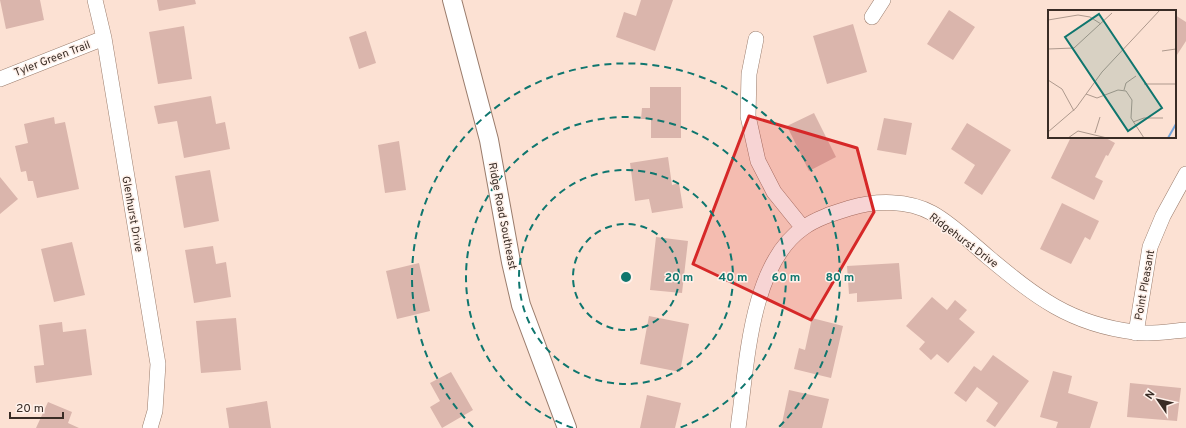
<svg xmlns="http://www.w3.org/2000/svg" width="1186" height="428" font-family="Overpass,sans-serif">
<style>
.building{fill:#dab5ac}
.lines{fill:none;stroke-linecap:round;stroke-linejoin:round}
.minor-casing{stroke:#9a7c6c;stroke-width:16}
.tertiary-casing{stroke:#9a7c6c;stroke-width:20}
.minor{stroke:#fff;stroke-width:15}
.tertiary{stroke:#fff;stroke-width:18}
.marked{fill:#d62828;fill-opacity:0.2;stroke:#d62828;stroke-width:3;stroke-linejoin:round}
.ring{fill:none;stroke:#0f766e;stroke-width:2;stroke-dasharray:7 5}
.labels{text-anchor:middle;stroke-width:3;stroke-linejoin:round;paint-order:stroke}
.street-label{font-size:11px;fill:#392c25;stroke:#fff1ea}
.inset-river{fill:none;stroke:#75a5db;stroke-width:2}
.inset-road{fill:none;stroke:#ae998d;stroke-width:1}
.view{fill:#0f766e;fill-opacity:0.15;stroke:#0f766e;stroke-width:2}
.inset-edge{fill:none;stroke:#392c25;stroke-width:2}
.centre{fill:#0f766e;stroke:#fff1ea;stroke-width:2}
.ring-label{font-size:12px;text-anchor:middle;font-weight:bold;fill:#0f766e;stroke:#fff1ea;stroke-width:3;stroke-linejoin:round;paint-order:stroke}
</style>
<rect width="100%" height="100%" fill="#fce1d3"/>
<path class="building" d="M0,0H40L44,20L6,29Z
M157,0H195L196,4L159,11Z
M641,0H673L655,51L616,37L624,12L636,16Z
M949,10L975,27L953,60L927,44Z
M1175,15L1186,22V41L1175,58Z
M853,24L867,72L827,84L813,36Z
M184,26L192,79L158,84L149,32Z
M366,31L376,63L359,69L349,37Z
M650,87H681V138H651V119H641L642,108H650Z
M211,96L216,124L225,122L230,149L184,158L177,121L158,124L154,106Z
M814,113L836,157L809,171L787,126Z
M54,117L55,124L65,122L79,189L37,198L33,181H28L26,171L21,172L15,146L28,143L24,124Z
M884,118L912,123L906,155L877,150Z
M967,123L1011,150L982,195L964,183L975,165L951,149Z
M1071,137H1104L1115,143L1108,156L1106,155L1095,177L1103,181L1094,200L1051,178Z
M399,141L406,190L385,193L378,145Z
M668,157L672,185L679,183L683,208L652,213L649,199L635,201L630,163Z
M210,170L219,221L184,228L175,176Z
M0,177L18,199L0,214Z
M1062,203L1099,221L1090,240L1085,237L1071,264L1040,249Z
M656,237L688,241L682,293L650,290Z
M72,242L85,295L54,302L41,249Z
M213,246L216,264L226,262L231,297L194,303L185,250Z
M419,263L430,311L397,319L386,271Z
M899,263L902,299L857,302V293L849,294L847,266Z
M932,297L947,310L955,300L967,310L959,319L975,332L948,363L937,354L931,360L919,349L925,342L906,326Z
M649,316L689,324L680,372L640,364Z
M236,318L241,370L201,373L196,321Z
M812,318L843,326L831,378L794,369L799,348L805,350Z
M62,322L63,332L86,329L92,375L36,383L34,366L44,365L39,325Z
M993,355L1029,381L995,427L986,421L998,403L977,387L966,402L954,393L974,366L981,371Z
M1053,371L1072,376L1068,393L1098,402L1090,428H1056L1058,422L1040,417Z
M451,372L473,410L442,428L430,407L440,401L430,383Z
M1130,383L1181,388L1177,421L1127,417Z
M789,390L829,399L822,428H781Z
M647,395L681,403L675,428H640Z
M267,401L271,428H229L226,408Z
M48,402L72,412L68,423L79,428H36Z"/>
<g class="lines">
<g class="minor-casing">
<path id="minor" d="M95,0L104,38L158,364L155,411L150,428
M872,17L883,0
M756,39L749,74L748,116L758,161L774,192L803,228
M0,79L104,38
M1136,333L1150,247L1163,216L1186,174
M738,428C747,368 749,266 803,228C817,218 834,213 850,208C876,200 908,200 932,213C949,222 973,244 988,257C1036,297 1070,324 1134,332C1151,335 1170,331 1186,330"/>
</g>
<g class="tertiary-casing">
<path id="tertiary" d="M452,0L489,140L511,262L521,305L567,428"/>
</g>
<use href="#minor" class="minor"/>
<use href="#tertiary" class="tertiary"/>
</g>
<path class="marked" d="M749,116L857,148L874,212L811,320L693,264Z"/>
<g class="ring">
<circle cx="626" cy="277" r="53"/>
<circle cx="626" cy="277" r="107"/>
<path d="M573 428A160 160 0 1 1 679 428"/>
<path d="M473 427A214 214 0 1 1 779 427"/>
</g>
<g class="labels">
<g class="street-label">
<text transform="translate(52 58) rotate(-21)" y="4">Tyler Green Trail</text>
<text transform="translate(133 214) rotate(80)" y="4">Glenhurst Drive</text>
<text transform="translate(503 216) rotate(79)" y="4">Ridge Road Southeast</text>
<text transform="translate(964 240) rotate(37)" y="4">Ridgehurst Drive</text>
<text transform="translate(1144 285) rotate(-80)" y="4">Point Pleasant</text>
</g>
</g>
<g transform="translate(1048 10)">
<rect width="128" height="128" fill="#fce1d3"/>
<path class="inset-river" d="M120,128L128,114"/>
<path class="inset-road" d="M0,10L30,5L42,7L53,14M0,39L26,38L64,3M114,41L128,39M0,70L14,79L26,101M96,74H128M76,80L78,73L88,66M38,84L49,88L70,80L78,81L84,90L83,108L96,128M85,112L96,108H115M0,122L28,98L54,62L112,0M47,123L52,107M20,128L30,121L59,128"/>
<path class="view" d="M51,4L114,98L80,121L17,27Z"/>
<rect width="128" height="128" class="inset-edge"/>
</g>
<circle cx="626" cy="277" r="6" class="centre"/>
<g class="ring-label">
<text x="679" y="281">20 m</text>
<text x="733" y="281">40 m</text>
<text x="786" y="281">60 m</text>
<text x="840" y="281">80 m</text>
</g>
<g transform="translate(1158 400) rotate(304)" stroke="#fff1ea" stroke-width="3" paint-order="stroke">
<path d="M0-3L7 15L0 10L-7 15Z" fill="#392c25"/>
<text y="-6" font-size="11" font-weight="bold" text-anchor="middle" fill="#392c25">N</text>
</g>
<path d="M10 412v6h53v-6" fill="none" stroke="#392c25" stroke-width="2"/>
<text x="16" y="412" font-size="12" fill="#392c25" stroke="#fff1ea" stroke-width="3" paint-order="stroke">20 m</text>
</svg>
